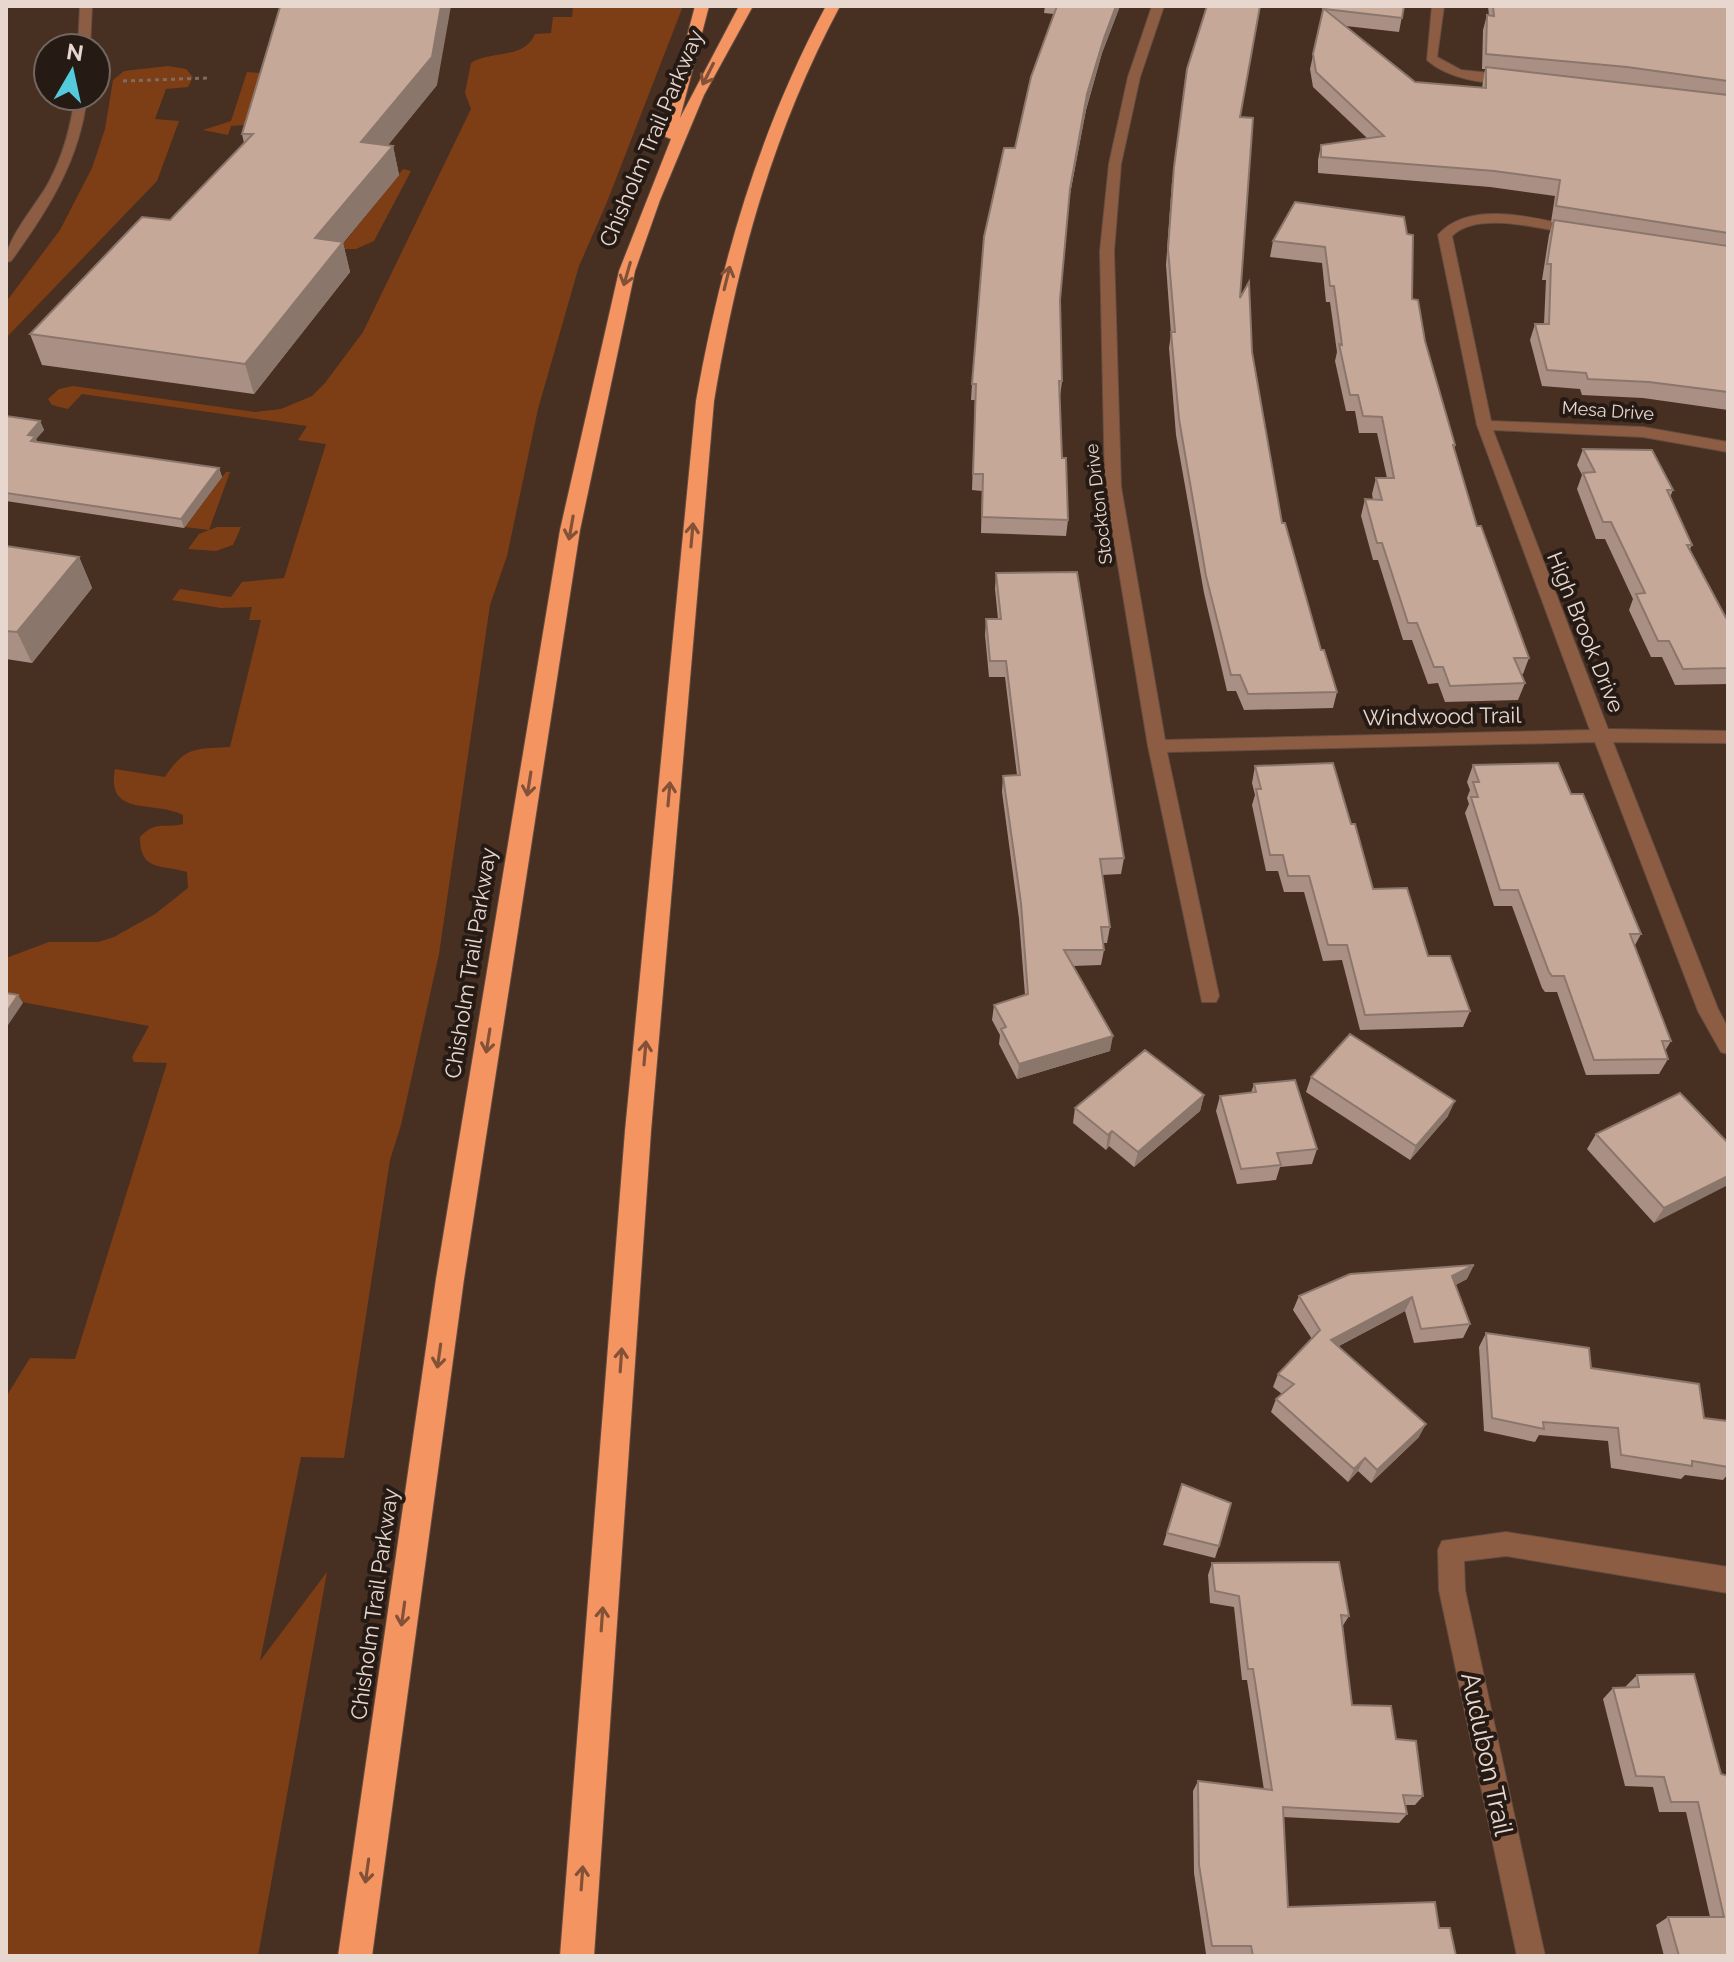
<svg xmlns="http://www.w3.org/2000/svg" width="1734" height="1962" font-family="Raleway,sans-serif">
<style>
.green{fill:#7e3e15}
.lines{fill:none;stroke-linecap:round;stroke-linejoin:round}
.minor-casing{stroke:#644d41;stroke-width:2}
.tertiary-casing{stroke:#644d41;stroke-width:2}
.motorway-casing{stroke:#644d41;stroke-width:2}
.path{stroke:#806b5f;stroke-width:3;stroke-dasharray:4 4;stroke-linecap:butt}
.minor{fill:#8d5d43;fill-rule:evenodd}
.tertiary{fill:#8d5d43;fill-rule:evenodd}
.motorway{fill:#f49561;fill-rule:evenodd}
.wall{fill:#aa9084}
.shaded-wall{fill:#8b766b}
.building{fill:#c6a899;stroke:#8b766b;stroke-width:2}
.oneway{stroke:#835137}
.labels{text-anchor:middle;stroke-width:8;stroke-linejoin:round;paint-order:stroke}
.far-street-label{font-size:18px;fill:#e7d7cf;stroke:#261a15}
.street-label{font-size:22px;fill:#e7d7cf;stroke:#261a15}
.near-street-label{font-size:26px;fill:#e7d7cf;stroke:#261a15}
</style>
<rect width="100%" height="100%" fill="#472f22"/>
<path class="green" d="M573,6H683L607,202L579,266L538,409L507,556L490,605L439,954L401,1125L390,1160L344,1458L301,1457L260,1661L327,1572L258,1956H6V1397L30,1358L75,1359L167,1063L134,1062L132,1057L149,1026L6,999V958L49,942H98L114,937L155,914L188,888L187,872C163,864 140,873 140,837C156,820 163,829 183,824V815C153,800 106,818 115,769L165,777C185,746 196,749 230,747L261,620H249L252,607L221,608L172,600L180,589L231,597L242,582L284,578L326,444L298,440L307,426L82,394L68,409L52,405L48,399L59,389L73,386L255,412L281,409L312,396L325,383L363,332L471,109L465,93L471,63C491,50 524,60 535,34L551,33L553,17H572Z
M168,66L186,69L193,77L188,87L166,89L155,119L179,121L157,181L6,338V302L60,230L92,168L105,129L113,80L124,71Z
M247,72L260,73L244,125L231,126L228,135L203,130L231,121Z
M403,169L411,171L374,241L356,249H344L343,244Z
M226,472H230L209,530L185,527Z
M217,527H241L233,545L216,551L188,549L199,534Z"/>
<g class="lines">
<g class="minor-casing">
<path id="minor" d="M1152,6H1164L1140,77L1121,164L1114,251L1121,487L1165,740L1590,730L1477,425L1438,235C1469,198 1540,219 1580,228V234L1575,235C1543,229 1477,210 1452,236L1491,421L1643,427L1728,442V452L1643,437L1493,430L1608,729L1728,731V743L1613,742L1718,1009L1728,1028V1054L1721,1052L1698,1011L1595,742L1167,752L1219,996L1216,1002H1202L1148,746L1105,487L1100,251L1109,164L1128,77Z
M1432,6H1444L1437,57L1461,70L1509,75L1515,79L1513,82C1486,85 1448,79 1427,60Z
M1506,1532L1728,1567V1593L1506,1556L1464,1561L1465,1590L1545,1956H1517L1439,1590L1438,1550L1442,1541Z"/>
</g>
<g class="tertiary-casing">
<path id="tertiary" d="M80,6H92L90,48H78Z
M75,96H87C80,160 48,210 11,261L6,262C6,237 38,204 50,180C64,153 71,126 75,96Z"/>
</g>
<g class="motorway-casing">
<path id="motorway" d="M695,6H709L680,118L739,6H753L704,95L660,200L635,271L580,530L464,1279L372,1956H338L436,1279L560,530L619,271L671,139L661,135Z
M826,6H840C773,131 737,262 714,401L651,1131L594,1956H560L625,1131L696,401C721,261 759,131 826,6Z"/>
</g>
<path class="path" d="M123,81L207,78"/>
<use href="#minor" class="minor"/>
<use href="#tertiary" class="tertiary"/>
<use href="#motorway" class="motorway"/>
</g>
<path class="wall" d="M1045,6H1120L1102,53L1086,110L1068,204L1060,300L1062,381L1060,397L1062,458L1068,520L1066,536L981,533L982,491L972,490L975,400H971L972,384L1015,148L1054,14L1044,13Z
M1324,6H1404L1399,32L1346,26L1415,82L1482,88L1485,69H1482L1483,30L1487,15L1489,16L1488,6H1728V410L1643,398L1582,395L1580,389L1542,386L1530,340L1535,324H1544L1546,280H1542L1549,235L1553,222H1551L1555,196L1490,187L1318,173V160L1321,145L1367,138L1313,87L1310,69Z
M1187,69L1240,117V298L1252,352L1282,523L1321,650L1337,692L1333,708L1244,710L1236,691H1227L1204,593L1176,435L1169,348L1171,334L1166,265L1172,182Z
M437,85L388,145L393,146L399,175L343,243L350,272L254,394L42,365L30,334L170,220L244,143L242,134Z
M1295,202L1412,299L1425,341L1455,445L1454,450L1477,526L1529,658L1523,674H1521L1525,683L1518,700L1445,702L1438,683L1428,684L1412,640H1403L1378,560H1373L1361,516L1365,499L1373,500L1372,494L1376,478H1387L1377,433H1359L1355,411H1346L1335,361L1337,352L1330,302H1326L1322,263L1270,257L1273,241Z
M6,416L40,421L44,430L36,439L37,442L219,468L222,477L184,528L6,501Z
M1583,449L1673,490L1670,497L1692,545L1690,549L1726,618H1728V684L1675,685L1662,657H1651L1629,610L1633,599L1605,539H1596L1577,489L1582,475L1577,465Z
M6,546L79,557L92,588L32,663L6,659Z
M996,573L1124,858L1121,874L1102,875L1110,927L1107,943H1103L1104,950L1101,965L1073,966L1110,1051L1017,1079L999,1044L1000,1035L992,1020L994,1005L1025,995L1019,919L1002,792L1003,776L1017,775L1005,677H989L985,635L986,619H998L995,589Z
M1473,765L1571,794L1641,934L1634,947L1671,1041L1665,1051L1668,1059L1659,1074L1586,1075L1557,992H1545L1542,988L1512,906H1494L1465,813L1469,804L1467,798L1470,790L1467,782Z
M1255,766L1351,824L1373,889L1428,956L1470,1011L1463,1027L1360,1030L1342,960L1323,961L1304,892H1284L1278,871H1266L1252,805L1255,795L1252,783Z
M1311,1077L1448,1116L1410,1160L1306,1092Z
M1254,1084L1317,1149L1312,1164L1280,1167L1276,1180L1237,1184L1216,1111L1220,1096L1251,1093Z
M1204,1095L1200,1111L1134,1167L1109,1146L1106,1150L1073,1123L1075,1108Z
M1596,1134L1728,1143L1654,1223L1587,1149Z
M1467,1279L1455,1285L1470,1324L1463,1338L1414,1343L1405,1311L1339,1346L1419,1437L1371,1483L1358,1471L1348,1482L1271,1412L1276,1399L1282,1394L1273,1387L1278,1374L1312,1339L1293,1310L1299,1296Z
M1486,1333L1591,1368L1728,1429V1474L1723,1480L1685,1475L1681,1479L1611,1468L1608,1441L1539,1435L1535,1442L1484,1431L1479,1347Z
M1182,1484L1219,1546L1215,1558L1163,1545Z
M1212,1563L1349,1616L1342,1627L1352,1705L1396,1739L1423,1796L1415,1805H1405L1407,1814L1399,1823L1283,1817L1288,1907L1439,1928L1456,1956H1246L1245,1954H1206L1194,1873L1193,1791L1198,1781L1264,1790L1247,1680H1242L1234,1607L1210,1603L1208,1575Z
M1637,1675L1721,1774L1728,1956H1664L1656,1925L1668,1917H1710L1686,1812H1659L1653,1787L1625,1786L1603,1699L1613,1688H1626V1686Z"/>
<path class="shaded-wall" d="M441,6H451L437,85L367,171L361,142Z
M1116,6H1120L1102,53L1086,110L1068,205L1070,189L1087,94L1104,38Z
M393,146L399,175L343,243L350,272L254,394L245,364L315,238Z
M40,421L44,430L36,439L39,445L35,450L28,435Z
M219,468L222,477L184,528L181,519Z
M79,557L92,588L32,663L17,632Z
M18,995L23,1003L6,1028V1013Z
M1113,1036L1110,1051L1017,1079L1019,1064Z
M1204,1095L1200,1111L1134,1167L1138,1152Z
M1455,1101L1448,1116L1410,1160L1416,1146Z
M1112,1131L1109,1146L1106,1150L1108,1135Z
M1728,1176V1185L1654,1223L1664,1208Z
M1474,1265L1467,1279L1445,1291L1452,1276Z
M1412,1297L1405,1311L1325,1353L1331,1340Z
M1426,1424L1419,1437L1371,1483L1377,1470Z
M1365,1458L1358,1471L1348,1482L1354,1469Z"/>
<path class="building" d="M311,6H441L432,57L361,142L393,146L315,238L343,242L245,364L30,334L142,217L170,220L253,134H242L280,7Z
M1057,6H1116L1104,38L1087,94L1070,189L1060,300L1062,381H1059L1062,458H1066L1068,520L982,517L983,474H973L976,384H972L984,237L1004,148H1015L1031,77Z
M1207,6H1260L1240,117L1253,118L1240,298L1249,282L1252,352L1282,523H1285L1321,650H1324L1337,692L1248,694L1240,675H1231L1206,576L1179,419L1171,332H1175L1168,249L1174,167L1187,69Z
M1324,6H1404L1402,18L1324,9L1415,82L1486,88V67L1728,95V233L1556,206L1560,180L1494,171L1321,157V145L1384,136L1316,72L1313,54Z
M1493,6H1728V81L1627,67L1486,54L1487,15L1494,16Z
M1295,202L1404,217L1407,234L1413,235L1412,299L1418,300L1425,341L1455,445H1453L1477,526H1481L1529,658H1514L1525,683L1450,686L1443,667H1434L1417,623H1408L1382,543H1377L1365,499L1382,500L1376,478H1394L1382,417L1363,416L1358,395H1350L1339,344L1342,345L1334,286H1330L1325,247L1273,241Z
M1554,220L1728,246V392L1649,382L1588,379L1586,373L1547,370L1535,324H1549L1551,264H1547Z
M6,416L40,421L28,435L35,436L31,441L219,468L181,519L6,493Z
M1583,449L1652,450L1673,490H1667L1692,545H1687L1726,618H1728V668L1683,669L1669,641H1658L1636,594L1645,593L1611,522H1603L1583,473L1595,472Z
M6,546L79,557L17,632L6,631Z
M1077,572L1124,858L1100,859L1110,927H1101L1104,950H1064L1113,1036L1019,1064L1001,1029L1006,1027L994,1005L1028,994L1021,903L1003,776L1020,775L1006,661H990L986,619H1001L996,573Z
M1333,763L1351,824H1355L1373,889L1407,888L1428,956H1450L1470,1011L1365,1015L1347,945H1328L1309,876H1288L1283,855H1270L1256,789H1261L1255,766Z
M1558,763L1571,794H1583L1641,934H1630L1671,1041H1662L1668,1059L1594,1060L1564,976H1552L1549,972L1518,890H1500L1471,797H1478L1473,782H1479L1473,765Z
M6,993L18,995L6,1013Z
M1350,1034L1455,1101L1416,1146L1311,1077Z
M1145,1050L1204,1095L1138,1152L1112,1131L1108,1135L1075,1108Z
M1295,1080L1317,1149L1277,1153L1281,1165L1241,1169L1220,1096L1256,1092L1254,1084Z
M1680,1093L1728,1143V1176L1664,1208L1596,1134Z
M1474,1265L1452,1276L1470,1324L1421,1329L1412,1297L1331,1340L1426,1424L1377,1470L1365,1458L1354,1469L1276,1399L1294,1384L1278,1374L1320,1330L1299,1296L1350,1274Z
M1486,1333L1589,1348L1591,1368L1699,1384L1704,1418L1727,1421L1728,1467L1692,1461V1466L1621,1455L1618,1428L1543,1422L1544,1429L1492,1418Z
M1182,1484L1231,1503L1219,1546L1167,1533Z
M1339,1562L1349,1616L1341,1615L1352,1705L1391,1706L1396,1739L1416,1741L1423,1796L1403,1795L1407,1814L1283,1807L1288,1907L1435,1902L1439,1928H1450L1456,1956H1253L1251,1946H1212L1199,1865L1198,1781L1272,1790L1253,1669H1248L1239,1596L1215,1591L1212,1563Z
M1694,1674L1721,1774L1728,1776V1956H1679L1668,1917H1724L1698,1802H1671L1664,1777L1636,1776L1613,1688L1639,1687L1637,1675Z"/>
<defs><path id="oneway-shaft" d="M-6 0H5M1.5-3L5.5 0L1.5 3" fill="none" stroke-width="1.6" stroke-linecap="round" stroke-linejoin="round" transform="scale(2)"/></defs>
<g class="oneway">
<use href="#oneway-shaft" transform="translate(708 74) rotate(117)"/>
<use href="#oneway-shaft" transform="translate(627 274) rotate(106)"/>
<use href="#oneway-shaft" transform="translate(727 278) rotate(-76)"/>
<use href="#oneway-shaft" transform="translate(571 528) rotate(100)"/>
<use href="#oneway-shaft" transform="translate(692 535) rotate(-85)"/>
<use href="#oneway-shaft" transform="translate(529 784) rotate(99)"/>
<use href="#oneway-shaft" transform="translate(669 794) rotate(-85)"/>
<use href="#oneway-shaft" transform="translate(488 1041) rotate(99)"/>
<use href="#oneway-shaft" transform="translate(645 1053) rotate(-85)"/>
<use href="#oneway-shaft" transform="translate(439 1356) rotate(98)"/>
<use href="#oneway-shaft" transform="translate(621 1360) rotate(-86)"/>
<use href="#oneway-shaft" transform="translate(403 1614) rotate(98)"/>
<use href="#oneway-shaft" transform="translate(602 1619) rotate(-86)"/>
<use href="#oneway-shaft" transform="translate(367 1871) rotate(98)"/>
<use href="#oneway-shaft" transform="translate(582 1878) rotate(-86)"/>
</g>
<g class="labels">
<g class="far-street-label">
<text transform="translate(1608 411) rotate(4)" y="6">Mesa Drive</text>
<text transform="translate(1099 504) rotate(-97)" y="6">Stockton Drive</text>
</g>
<g class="street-label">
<text transform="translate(651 138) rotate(-67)" y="8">Chisholm Trail Parkway</text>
<text transform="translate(1586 632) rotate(68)" y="8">High Brook Drive</text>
<text transform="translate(1442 716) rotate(-1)" y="8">Windwood Trail</text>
<text transform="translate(470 963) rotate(-81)" y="8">Chisholm Trail Parkway</text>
<text transform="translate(374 1604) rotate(-82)" y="8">Chisholm Trail Parkway</text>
</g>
<g class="near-street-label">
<text transform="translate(1487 1754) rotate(78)" y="9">Audubon Trail</text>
</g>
</g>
<rect width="1734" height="1962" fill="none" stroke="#e7d7cf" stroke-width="16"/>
<g transform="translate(72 72) rotate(9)"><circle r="38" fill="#261a15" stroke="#73665f" stroke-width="2"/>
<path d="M0-6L14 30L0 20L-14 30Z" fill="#53cbdc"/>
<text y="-12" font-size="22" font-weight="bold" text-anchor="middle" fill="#e7d7cf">N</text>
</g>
</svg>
